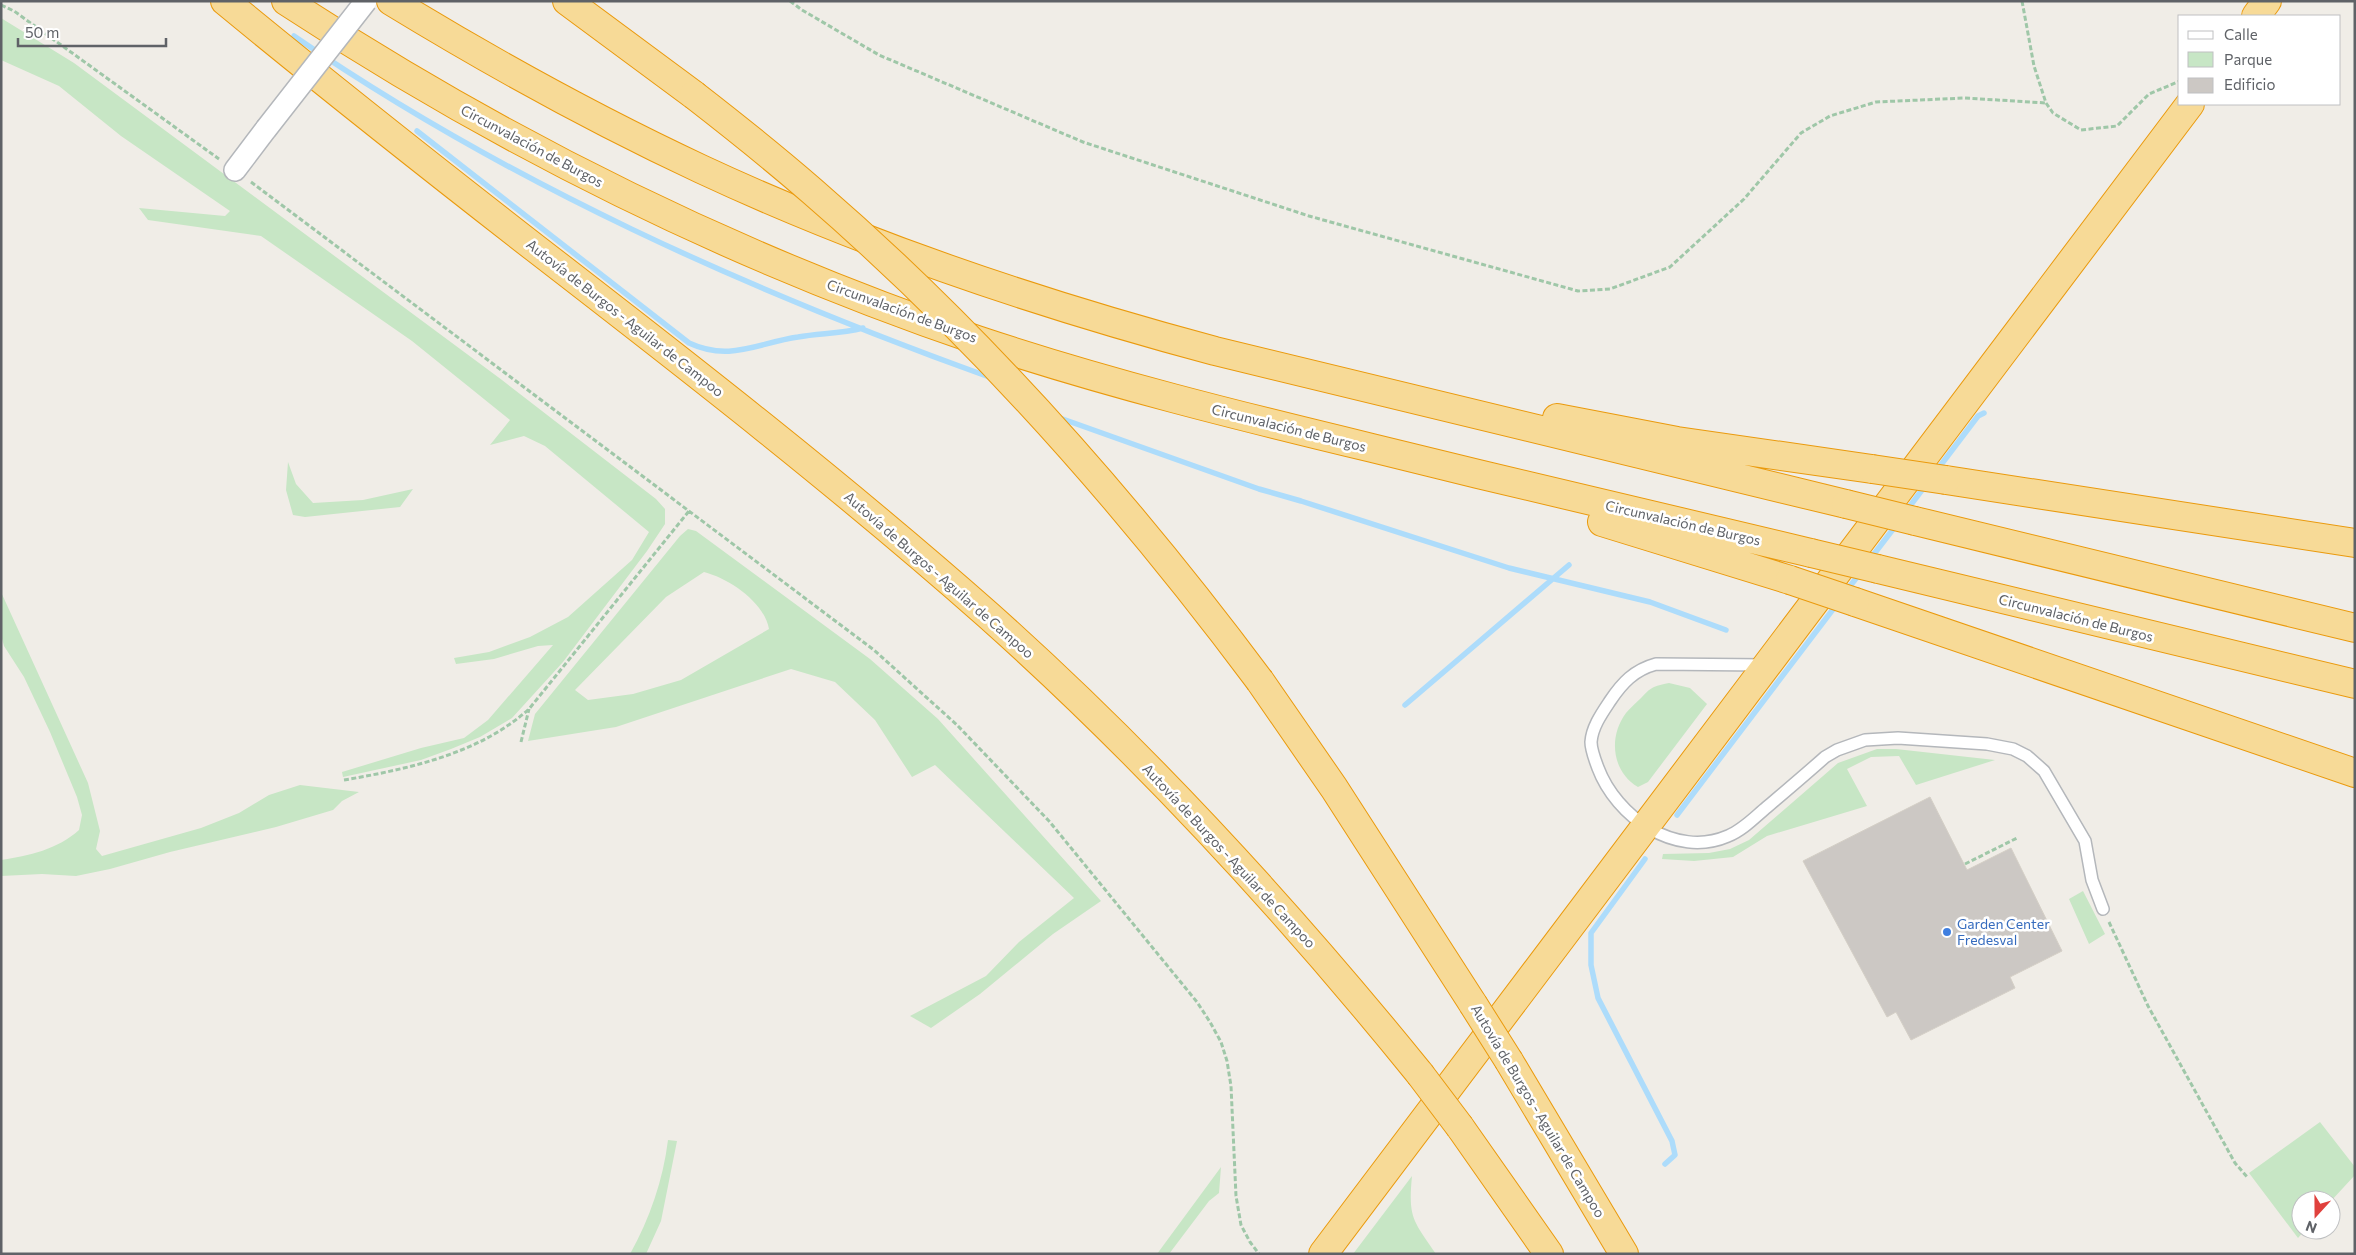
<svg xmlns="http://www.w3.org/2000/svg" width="2356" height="1255" font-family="Commissioner,sans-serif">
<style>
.green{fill:#c7e6c5;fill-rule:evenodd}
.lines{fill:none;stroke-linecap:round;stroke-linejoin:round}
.stream{stroke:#addcfb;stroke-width:5.5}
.building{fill:#ccc8c4;stroke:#d4cfc6}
.lane-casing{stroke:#b4b7bb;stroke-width:14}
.street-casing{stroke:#b4b7bb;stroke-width:24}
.highway-casing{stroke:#ea9a0d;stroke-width:30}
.path{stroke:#9fc7a8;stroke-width:3;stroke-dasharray:5 2.5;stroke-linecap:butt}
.lane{stroke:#fff;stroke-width:11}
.street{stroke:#fff;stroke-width:21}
.highway{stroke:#f7da97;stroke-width:28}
.street-bridge-casing{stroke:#b4b7bb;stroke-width:24;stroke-linecap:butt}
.highway-bridge-casing{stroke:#ea9a0d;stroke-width:30;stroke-linecap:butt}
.street-bridge{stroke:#fff;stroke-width:21}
.highway-bridge{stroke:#f7da97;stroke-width:28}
.shop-dot{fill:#3f7fe0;stroke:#fff;stroke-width:2}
.labels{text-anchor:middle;stroke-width:5;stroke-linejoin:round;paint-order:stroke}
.street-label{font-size:14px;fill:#5f6267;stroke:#fff}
.shop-label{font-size:14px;fill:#366cbe;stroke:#fff;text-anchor:start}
</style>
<rect width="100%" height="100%" fill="#f0ede7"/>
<path class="green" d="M1,18L74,63L502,380L656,499L665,509V524L647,551L563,662L512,718L480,737L451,749L421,760L343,777L342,772L421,748L464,738L488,720L553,645L538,646L494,659L456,664L454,658L489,652L530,637L568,617L632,560L649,532L545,446L524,436L490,445L510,420L412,341L261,236L148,220L139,208L225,216L230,211L121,136L59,86L1,60Z
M288,462L296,484L313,503L363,500L413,489L400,507L305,517L293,515L286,490Z
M688,529L696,531L870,659L938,719L1101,901L1053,934L980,994L931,1028L910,1016L986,976L1019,942L1074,898L935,765L912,777L875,720L835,682L791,669L616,727L528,741L535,714L680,536ZM704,572C730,579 764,602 769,629L681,680L633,694L588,700L575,690L666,597Z
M1,592L88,783L100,831L96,849L102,856L201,828L239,813L269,795L300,785L359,792L342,801L333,810L276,827L170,852L110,869L76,876L42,874L1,876V860C29,856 58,849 79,830L82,815L77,797L50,732L24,677L4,646L1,635Z
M1669,683L1690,688L1707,704L1648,782L1638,787C1612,772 1608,737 1626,713C1630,708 1635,704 1640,699C1644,695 1649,689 1654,687C1658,685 1664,684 1669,683Z
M1877,749H1896L1995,760L1916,785L1899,756L1871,757L1847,769L1867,806L1767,836L1733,857L1694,861L1662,859L1663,854L1709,853L1730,849L1749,840L1838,763Z
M2083,891L2105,934L2089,944L2069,899Z
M2320,1122L2355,1167V1175L2331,1201L2301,1200V1230H2305L2298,1238L2249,1173Z
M668,1140L677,1141L661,1221L646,1254H630C650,1218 663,1180 668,1140Z
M1221,1167L1219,1193L1209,1201L1169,1254H1157Z
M1412,1176C1408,1218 1413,1220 1436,1254H1353Z"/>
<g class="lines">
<path class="stream" d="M294,36C508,183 748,290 992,378
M417,131L689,343C730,362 757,343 798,337C820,333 840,334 863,328
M1057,417L1259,489L1301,501L1509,568L1650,602L1726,630
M1937,470L1978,416L1984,413
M1907,510L1925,486
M1871,558L1897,524
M1847,590L1861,572
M1405,705L1569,565
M1677,815L1837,604
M1645,859L1591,933V965L1598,998L1672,1141L1675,1155L1665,1164"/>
</g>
<path class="building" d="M1930,797L1967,870L2011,848L2062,951L2010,977L2015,988L1911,1040L1896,1012L1887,1017L1803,861Z"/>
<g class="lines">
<g class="lane-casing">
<path id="lane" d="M1765,665L1656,664C1634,670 1622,683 1610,701C1602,713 1592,727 1591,742C1591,750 1595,760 1598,768C1616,816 1675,859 1728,836C1743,830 1755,817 1767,807C1787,790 1806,774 1825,757L1837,750L1865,740L1898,738L1987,744L2013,749L2027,756L2044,771L2085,841L2092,880L2103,909"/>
</g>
<g class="street-casing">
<path id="street" d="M235,170L266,129"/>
</g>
<g class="highway-casing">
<path id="highway" d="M225,1C327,85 431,167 535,248C689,367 842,486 988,615C1145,755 1288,911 1420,1074
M286,1C501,142 733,257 977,340C1106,383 1239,416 1372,448C1518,484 1664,519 1811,553
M391,1C491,62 594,119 701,169C866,246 1039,304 1215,351L1846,504
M567,1L694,95
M2256,16L2267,1
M1557,418L1677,441L1872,469
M1946,480L2355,543
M1915,521L2355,628
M1602,522L1790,580
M1878,569L2355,684
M1855,602L2355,773
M1260,681L1334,788L1473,1004
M1509,1061L1624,1254
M1460,1127L1549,1254
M1323,1254L2190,104"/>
</g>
<path class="path" d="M790,1L802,10L879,55L1083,142L1309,216L1578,291L1610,289L1670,267L1744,199L1801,133L1830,116L1876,102L1965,98L2046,103
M2022,1L2034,66L2046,103L2053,113L2081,130L2117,126L2149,94L2180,81
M1,5L14,11L219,159
M251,182L874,650L957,725L1049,821L1197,1002L1210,1022L1221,1042L1227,1061L1231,1086L1236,1196L1241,1225L1250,1242L1259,1254
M521,742L529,709
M344,780C408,769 479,754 529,709L689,511
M1965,864L2017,838
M2109,922L2148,1006L2235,1163L2248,1178"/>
<use href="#lane" class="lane"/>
<use href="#street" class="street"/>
<use href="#highway" class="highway"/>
<g class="street-bridge-casing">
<path id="street-bridge" d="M266,129L366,1"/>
</g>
<g class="highway-bridge-casing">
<path id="highway-bridge" d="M694,95C734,126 774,158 812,191C980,336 1128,504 1260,681
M1872,469L1946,480
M1846,504L1915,521
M1811,553L1878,569
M1790,580L1855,602
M1473,1004L1509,1061
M1420,1074L1460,1127"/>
</g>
<use href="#street-bridge" class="street-bridge"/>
<use href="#highway-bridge" class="highway-bridge"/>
</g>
<circle class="shop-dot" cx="1947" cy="932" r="5"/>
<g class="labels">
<g class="street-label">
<text transform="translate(532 146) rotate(28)" y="5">Circunvalación de Burgos</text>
<text transform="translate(902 311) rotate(20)" y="5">Circunvalación de Burgos</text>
<text transform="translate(625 318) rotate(38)" y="5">Autovía de Burgos - Aguilar de Campoo</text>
<text transform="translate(1289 428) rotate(14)" y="5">Circunvalación de Burgos</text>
<text transform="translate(1683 523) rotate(13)" y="5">Circunvalación de Burgos</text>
<text transform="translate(939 575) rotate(41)" y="5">Autovía de Burgos - Aguilar de Campoo</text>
<text transform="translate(2076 618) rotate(14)" y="5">Circunvalación de Burgos</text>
<text transform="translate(1229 856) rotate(47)" y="5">Autovía de Burgos - Aguilar de Campoo</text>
<text transform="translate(1538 1111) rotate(59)" y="5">Autovía de Burgos - Aguilar de Campoo</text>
</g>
<g class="shop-label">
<text x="1957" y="929">Garden Center<tspan x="1957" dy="16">Fredesval</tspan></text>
</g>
</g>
<rect width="2356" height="1255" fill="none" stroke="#5f6267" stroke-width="5"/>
<rect x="2178" y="15" width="162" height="90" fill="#ffffff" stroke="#bfc0c2"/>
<rect x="2188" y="31" width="25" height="8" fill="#ffffff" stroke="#bfc0c2"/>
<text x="2224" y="40" font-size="15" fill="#5f6267">Calle</text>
<rect x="2188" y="52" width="25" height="15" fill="#c7e6c5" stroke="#bfc0c2"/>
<text x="2224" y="65" font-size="15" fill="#5f6267">Parque</text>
<rect x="2188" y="78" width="25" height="15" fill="#ccc8c4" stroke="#bfc0c2"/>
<text x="2224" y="90" font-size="15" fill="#5f6267">Edificio</text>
<g transform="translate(2316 1215) rotate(201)"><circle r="24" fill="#ffffff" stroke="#bfc0c2"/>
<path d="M0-4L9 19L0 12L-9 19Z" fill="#e0413d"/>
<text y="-8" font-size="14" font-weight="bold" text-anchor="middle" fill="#5f6267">N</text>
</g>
<path d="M18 38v8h148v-8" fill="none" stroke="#5f6267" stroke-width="2.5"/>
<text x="25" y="38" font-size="15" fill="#5f6267" stroke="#ffffff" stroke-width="4" paint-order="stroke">50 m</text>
</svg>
